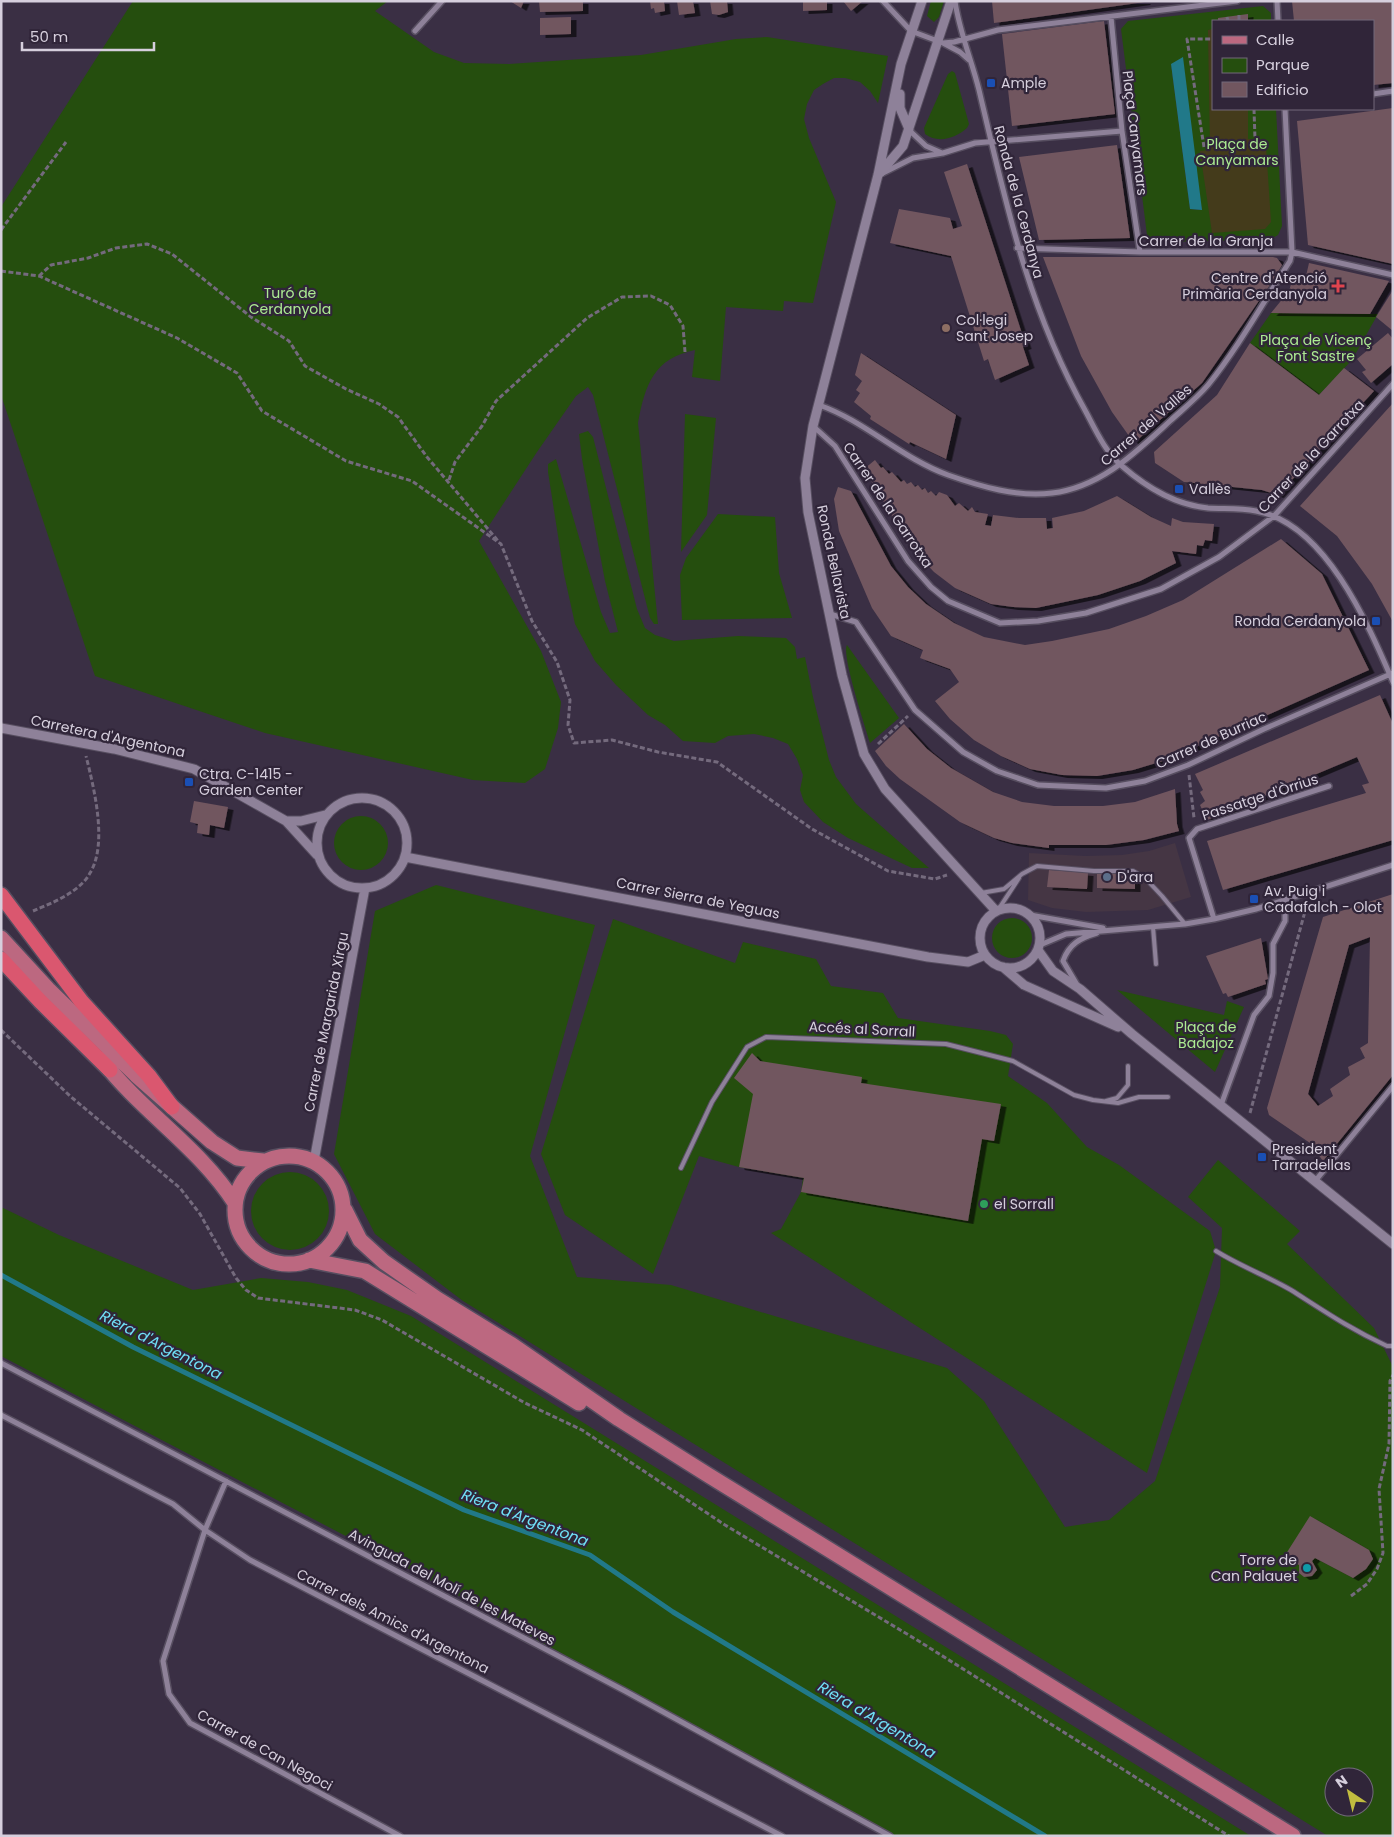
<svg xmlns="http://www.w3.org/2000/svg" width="1394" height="1837" font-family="Poppins,sans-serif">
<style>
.commercial{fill:#453644}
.green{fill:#254e0e;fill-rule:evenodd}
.sand{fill:#443b1b}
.water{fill:#217989}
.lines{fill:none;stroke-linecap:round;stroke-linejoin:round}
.stream{stroke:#217989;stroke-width:5}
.building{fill:#71565f;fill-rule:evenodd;filter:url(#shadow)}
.service-casing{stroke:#574e60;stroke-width:6}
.minor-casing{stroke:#574e60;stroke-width:8}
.tertiary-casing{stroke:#574e60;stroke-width:11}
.primary-casing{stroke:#574e60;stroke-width:18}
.motorway-casing{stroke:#574e60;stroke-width:18}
.path{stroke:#746a7d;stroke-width:3;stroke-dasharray:5 2.5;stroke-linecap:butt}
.service{stroke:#8e8199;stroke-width:4}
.minor{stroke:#8e8199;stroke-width:5}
.tertiary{stroke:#8e8199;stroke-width:9}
.primary{stroke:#bc6880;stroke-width:15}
.motorway{stroke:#da576f;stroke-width:15}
.transit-dot{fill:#1a4fb4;stroke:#302539;stroke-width:2}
.health-dot{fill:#e0444e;stroke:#302539;stroke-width:2}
.education-dot{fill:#8d6e63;stroke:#302539;stroke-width:2}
.service-dot{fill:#5c6f8a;stroke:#302539;stroke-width:2}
.leisure-dot{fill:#2e9e5b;stroke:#302539;stroke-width:2}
.culture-dot{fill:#0f9aa8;stroke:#302539;stroke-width:2}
.labels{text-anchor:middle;stroke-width:4.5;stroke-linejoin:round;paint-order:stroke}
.poi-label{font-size:14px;fill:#d6cfdd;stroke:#302539;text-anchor:start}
.street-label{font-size:14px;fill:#d6cfdd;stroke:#302539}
.park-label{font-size:14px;fill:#aceb92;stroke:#302539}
.water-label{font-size:15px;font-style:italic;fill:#70e1f7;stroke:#302539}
</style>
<defs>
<filter id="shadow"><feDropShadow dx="5.5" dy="3" stdDeviation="0" flood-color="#0009"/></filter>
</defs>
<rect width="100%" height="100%" fill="#3a2f44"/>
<path class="commercial" d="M1175,843L1191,897L1148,910L1086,912L1052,908L1028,900L1029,853L1085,856L1122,855L1149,851Z"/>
<path class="green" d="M133,1H388L375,11L434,52L464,63L509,64L641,55L736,39L767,37L888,56L878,103L870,91L860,82L845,78H834L823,84L814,90L807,104L804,119L809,138L836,202L813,303L784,301L783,311L726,307L720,381L692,377L695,350C654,358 645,385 638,423L658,624H654L650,618L593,395L588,387L576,396L537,452L479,541L541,651L561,702L558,728L545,769L525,783L473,780L265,733L95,676L1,395V207Z
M931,1H944L939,17L934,22L927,16Z
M1263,6L1271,13V21H1213V109H1276L1282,226L1278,235L1269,240L1155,242L1147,235L1121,29L1128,21ZM1171,64L1202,210L1190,209Z
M952,71L955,73L969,124L967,128C956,138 938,144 925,134L924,128L948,74Z
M1271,313L1378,314L1352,360L1319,395L1250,343Z
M685,414L716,418L707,515L681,552Z
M588,431L593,437L637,609L645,628L655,635L674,641L738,636L786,638L795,647L797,659L805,657L813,697L829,760L836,777L856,804L929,868H912L848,838L823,822L804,802L800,790L803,775L797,759L788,744L773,738L754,734L728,736L715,743L683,741L665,725L648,715L616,685L595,661L575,624L564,574L548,472V464L556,459L601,612L610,633L618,632L605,581L582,459L579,434Z
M718,514L775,517L779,573L792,618L682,620L680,575L686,558Z
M847,645L899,718L870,743C866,729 841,654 847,645Z
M334 843a27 27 0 1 1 54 0a27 27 0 1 1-54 0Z
M436,885L595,925L530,1156L577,1277L671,1285L947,1368L984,1401L1065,1527L1109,1520L1155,1481L1220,1287L1222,1228L1188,1197L1218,1160L1300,1231L1287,1244L1374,1328L1393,1367V1836H1328L463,1301L375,1234L334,1154L375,911ZM1334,1777H1364V1807H1334Z
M992 938a20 20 0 1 1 40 0a20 20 0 1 1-40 0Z
M613,919L735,963L743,942L816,959L831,986L883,993L898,1018L990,1031L1006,1035L1013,1044L1008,1076L1047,1103L1087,1147L1119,1165L1210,1231L1216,1251L1147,1473L771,1233L781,1229L801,1192L803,1178L739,1167L699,1156L653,1274L565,1215L541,1154Z
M1117,990L1224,1015L1227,1001L1244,1007L1215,1072Z
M251 1211a39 39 0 1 1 78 0a39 39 0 1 1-78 0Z
M1,1207L59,1235L193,1290L261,1278L308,1282L347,1290L411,1316L1251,1836H890L430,1580L1,1356Z"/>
<path class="sand" d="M1213,29V109H1248V139L1259,140L1266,146L1271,222L1265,229L1212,233L1200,151L1210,150L1208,30Z"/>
<path class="water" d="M1183,57L1202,210L1190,209L1171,64Z"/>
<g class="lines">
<path class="stream" d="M1,1275L133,1347L464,1510L590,1555L673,1612L1045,1836"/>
</g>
<path class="building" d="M510,1H524L521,8Z
M539,1H583V11L540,12Z
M650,1H664L665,11L655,13L654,8L651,9Z
M677,1H693L695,13L679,15Z
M710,1H727L728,12L719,15L712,14Z
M803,1H827V10L803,11Z
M843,1H863L851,11Z
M992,1H1145V2L994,23Z
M1292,1H1393V83L1373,85V21H1294Z
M1248,14V21H1218V18Z
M571,17V34L540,35V18Z
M1104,21L1115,114L1012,126L1002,34Z
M1393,108V264L1308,245L1297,121Z
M1117,145L1130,238L1039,240L1019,157Z
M967,164L1026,346L1023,347L1029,365L995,380L988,359L984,361L951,256L890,243L899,209L950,218L953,229L962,226L944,172Z
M1043,257H1273L1277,258L1282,265L1272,282L1202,383L1134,443L1112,412L1081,356Z
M1309,263L1389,281L1370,314L1271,313L1289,291L1294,274L1306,276Z
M1393,290V331L1376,317Z
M1388,333L1393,339V364L1371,383L1362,372L1366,370L1357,359Z
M1250,343L1319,395L1344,368L1374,391L1278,495L1262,490L1184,482L1155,463L1154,452L1217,395Z
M861,353L956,415L946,459L910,442L909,444L870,419L871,416L854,402L860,393L856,390L862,381L855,375Z
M1393,403V622L1372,584L1337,536L1300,506Z
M875,460L881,468L883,467L889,474L892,472L901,482L904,480L907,484L911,482L915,487L918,485L922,490L925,488L928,493L931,491L936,496L939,492L947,495L955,506L959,503L968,511L972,507L975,512L988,514L985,525L991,526L993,515L1019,518H1046L1047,529L1053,528L1052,518L1084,511L1117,496L1151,517L1171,526L1172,518L1183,522L1214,524L1212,541L1205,540L1203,546L1197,545L1196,554L1172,551L1176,563L1140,581L1098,595L1036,608L1013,607L991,604L955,588L934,572L912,549L864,469Z
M838,487L851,491L891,566L908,587L926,604L954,623L984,637L1025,645L1052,641L1109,629L1146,616L1183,600L1281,539L1322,574L1369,670L1166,760L1133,770L1097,776L1062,775L1030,769L1001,756L974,740L950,719L935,701L959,682L950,669L920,658L923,650L891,636L872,608L839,531L834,499Z
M1380,695L1393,724V840L1223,890L1207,841L1366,793L1362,785L1369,783L1357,757L1207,820L1200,805L1205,801L1200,792L1203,790L1195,774Z
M904,724L927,749L951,768L993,792L1022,802L1054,806H1103L1135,802L1175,789L1177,824L1179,831L1144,840L1106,845H1049V848L1012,843L994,838L960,822L900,779L886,766L875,751Z
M194,801L228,807L224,828L210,825L209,835L197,833L198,824L190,822Z
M1049,870L1088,873L1087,889L1047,887Z
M1097,872H1135V889L1097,888Z
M1393,894V1075L1323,1161L1310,1143L1269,1115L1267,1108L1323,917ZM1370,937L1368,1043L1360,1048L1365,1058L1348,1067L1350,1075L1330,1089L1333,1096L1318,1106L1308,1094L1349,945Z
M1261,938L1268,979L1265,980L1266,984L1228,997L1226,993L1223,994L1206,956Z
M752,1053L760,1061L862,1077L861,1083L1001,1104L994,1141L982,1139L968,1221L801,1192L804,1178L739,1167L753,1094L734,1078Z
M1310,1516L1369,1550L1373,1559L1366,1569L1353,1578L1315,1558L1312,1561L1317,1570L1312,1576L1304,1577L1299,1573V1565L1284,1557Z"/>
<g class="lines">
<g class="service-casing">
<path id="service" d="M981,893L1004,889L1022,874L1037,866L1094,871H1133L1146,879L1162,896L1185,924
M998,910L1019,878
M1153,927L1156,964
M1106,1101L1117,1098L1128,1085V1066
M681,1168L712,1102L747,1047L766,1037L946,1044L1013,1061L1074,1095L1093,1100L1118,1103L1139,1097H1168
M1216,1251C1240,1266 1267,1276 1291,1290C1324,1311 1350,1329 1387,1346H1393"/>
</g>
<g class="minor-casing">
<path id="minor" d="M883,1L911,31L943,43L960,52L969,60
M955,1C959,31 972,61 979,90C1006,204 1028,309 1086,412C1096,431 1106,453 1122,466C1146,487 1176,505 1208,508C1223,509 1240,508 1256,511C1325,523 1368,624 1393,682
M1277,1L1278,21
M1111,17L1122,131L1140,252
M415,31L442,1
M943,43L954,42L998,30L1237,1
M1373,94L1393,91
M909,130L926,146L942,153
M883,173L913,158L943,153L975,143L1122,131
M1017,248L1140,252H1292L1393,275
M819,405C865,421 901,458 948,475C982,487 1016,497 1052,493C1101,487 1135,453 1170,421C1182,410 1197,398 1208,385C1238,348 1264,301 1290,261L1292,252L1285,109
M813,426L835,446L908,561L931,587L948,601L1000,623L1038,621L1086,613L1161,589L1219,557L1274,516L1393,384
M830,614L856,622L915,710L963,752L997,771L1038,785L1106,788L1145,781L1188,765L1264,729L1393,673
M1030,915L1103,928
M1214,919L1189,838L1197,829L1329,786
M1040,945L1066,934L1185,924L1214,919L1256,909L1393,865
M1076,983L1063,961C1069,944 1080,938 1097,933
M1221,1105L1254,1015L1269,996L1273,973V944L1285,921V900
M1316,1180L1393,1086
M1,1363L625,1691L890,1836
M1,1415L173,1504L205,1530L250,1560L782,1836
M226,1481L205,1530L163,1661L169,1694L190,1723L400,1836"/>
</g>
<g class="tertiary-casing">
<path id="tertiary" d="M922,1L901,64L878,175L813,426L805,478L808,512L842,675L864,754L885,789L996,911
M900,94V108L909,129
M880,173L903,146L951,1
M1,728L114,749L194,769L286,821L317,855
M317 843a45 45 0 1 1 90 0a45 45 0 1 1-90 0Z
M286,821H301L325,815
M405,857L928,957L968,962L985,955
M980 938a30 30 0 1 1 60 0a30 30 0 1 1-60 0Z
M1038,950L1053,971L1080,989L1132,1034L1393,1244
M1003,967L1024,985L1118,1027
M314,1161L365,888"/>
</g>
<g class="primary-casing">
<path id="primary" d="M1,938L48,989L136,1075L212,1142L237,1158L263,1161
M102,1060C142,1112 199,1147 235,1203
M235 1210a54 54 0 1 1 108 0a54 54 0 1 1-108 0Z
M345,1210L360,1240L384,1262L437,1299L512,1345L619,1419L708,1475L1293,1836
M309,1260L365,1271L579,1403"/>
</g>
<g class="motorway-casing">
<path id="motorway" d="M1,895L81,1001L149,1076L172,1107
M1,959L40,1001L110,1070"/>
</g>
<path class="path" d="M1239,15V21
M1227,17L1228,21
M1254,109L1255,139
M1204,147L1187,39H1213
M1,230L66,142
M1,271L39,276L177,338L237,373L262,411L346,461L412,481L501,544L532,621L557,662L570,700L568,725L574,743L612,740L658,752L717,762L812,829L888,871L935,879L947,875
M39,276L51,265L88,258L116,248L147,244L172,254L251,317L289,341L305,366L346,389L379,404L398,417L427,457L499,542
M449,480L455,462L482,426L496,401L587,318L622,297L651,296L670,305L683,326L685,352
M878,744L908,716
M1189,775L1194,818
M33,911C52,903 80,892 90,873C108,844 94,788 86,756
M1,1030L70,1096L180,1188L200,1214L236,1278L246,1290L258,1298L355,1310L382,1320L525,1403L582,1430L725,1525L917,1640L1229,1836
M1250,1113L1307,904
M1351,1596L1367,1584L1377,1569L1383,1553L1379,1489L1389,1444L1390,1381L1393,1375"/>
<use href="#service" class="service"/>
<use href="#minor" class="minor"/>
<use href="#tertiary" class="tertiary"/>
<use href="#primary" class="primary"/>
<use href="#motorway" class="motorway"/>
</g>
<g class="transit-dot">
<rect x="986" y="78" width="10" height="10" rx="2.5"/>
<rect x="1174" y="484" width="10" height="10" rx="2.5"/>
<rect x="1371" y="616" width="10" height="10" rx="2.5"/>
<rect x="184" y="777" width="10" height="10" rx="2.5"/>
<rect x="1249" y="894" width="10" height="10" rx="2.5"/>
<rect x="1257" y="1152" width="10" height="10" rx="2.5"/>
</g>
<path class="health-dot" d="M1335.5 278.5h5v5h5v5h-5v5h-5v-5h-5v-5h5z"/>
<circle class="education-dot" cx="946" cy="328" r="5"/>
<circle class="service-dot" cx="1107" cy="877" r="5"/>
<circle class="leisure-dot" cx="984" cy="1204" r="5"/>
<circle class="culture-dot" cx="1307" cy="1568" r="5"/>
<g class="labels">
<g class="poi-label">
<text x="1001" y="88">Ample</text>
<text x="1327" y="283" text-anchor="end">Centre d'Atenció<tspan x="1327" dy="16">Primària Cerdanyola</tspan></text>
<text x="956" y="325">Col·legi<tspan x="956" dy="16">Sant Josep</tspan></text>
<text x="1189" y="494">Vallès</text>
<text x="1366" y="626" text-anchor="end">Ronda Cerdanyola</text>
<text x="199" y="779">Ctra. C-1415 -<tspan x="199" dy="16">Garden Center</tspan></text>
<text x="1117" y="882">D'ara</text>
<text x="1264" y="896">Av. Puig i<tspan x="1264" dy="16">Cadafalch - Olot</tspan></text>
<text x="1272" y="1154">President<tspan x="1272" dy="16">Tarradellas</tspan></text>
<text x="994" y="1209">el Sorrall</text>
<text x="1297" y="1565" text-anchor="end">Torre de<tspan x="1297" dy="16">Can Palauet</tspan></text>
</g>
<g class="street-label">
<text transform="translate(1135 133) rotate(83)" y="5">Plaça Canyamars</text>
<text transform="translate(1019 202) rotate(75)" y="5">Ronda de la Cerdanya</text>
<text x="1206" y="246">Carrer de la Granja</text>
<text transform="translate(1146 425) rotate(-41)" y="5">Carrer del Vallès</text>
<text transform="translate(1311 456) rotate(-47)" y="5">Carrer de la Garrotxa</text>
<text transform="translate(888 505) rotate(56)" y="5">Carrer de la Garrotxa</text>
<text transform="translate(834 562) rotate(78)" y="5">Ronda Bellavista</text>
<text transform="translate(108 736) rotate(12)" y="5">Carretera d'Argentona</text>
<text transform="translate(1211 740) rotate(-24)" y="5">Carrer de Burriac</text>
<text transform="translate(1260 797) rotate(-18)" y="5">Passatge d'Òrrius</text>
<text transform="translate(698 898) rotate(11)" y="5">Carrer Sierra de Yeguas</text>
<text transform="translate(326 1022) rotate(-79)" y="5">Carrer de Margarida Xirgu</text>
<text transform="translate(862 1029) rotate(3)" y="5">Accés al Sorrall</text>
<text transform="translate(452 1587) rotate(28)" y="5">Avinguda del Molí de les Mateves</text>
<text transform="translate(393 1621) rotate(27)" y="5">Carrer dels Amics d'Argentona</text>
<text transform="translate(265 1750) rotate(29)" y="5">Carrer de Can Negoci</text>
</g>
<g class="park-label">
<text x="1237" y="149">Plaça de<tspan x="1237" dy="16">Canyamars</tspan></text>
<text x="290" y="298">Turó de<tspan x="290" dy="16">Cerdanyola</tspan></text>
<text x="1316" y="345">Plaça de Vicenç<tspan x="1316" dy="16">Font Sastre</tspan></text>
<text x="1206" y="1032">Plaça de<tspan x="1206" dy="16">Badajoz</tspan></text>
</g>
<g class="water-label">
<text transform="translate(161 1345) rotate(27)" y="5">Riera d'Argentona</text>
<text transform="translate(525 1518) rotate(21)" y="5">Riera d'Argentona</text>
<text transform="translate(877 1720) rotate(31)" y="5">Riera d'Argentona</text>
</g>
</g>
<rect width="1394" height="1837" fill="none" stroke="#d6cfdd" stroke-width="5"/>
<rect x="1212" y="20" width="162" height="90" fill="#302539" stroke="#72697b"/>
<rect x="1222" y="36" width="25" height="8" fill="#bc6880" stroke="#72697b"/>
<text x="1256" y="45" font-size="15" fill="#d6cfdd">Calle</text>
<rect x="1222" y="58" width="25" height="15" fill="#254e0e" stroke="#72697b"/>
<text x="1256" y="70" font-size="15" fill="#d6cfdd">Parque</text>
<rect x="1222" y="82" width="25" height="15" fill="#71565f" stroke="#72697b"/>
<text x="1256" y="95" font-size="15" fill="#d6cfdd">Edificio</text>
<g transform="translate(1349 1792) rotate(325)"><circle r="24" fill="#302539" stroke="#72697b"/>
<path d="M0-4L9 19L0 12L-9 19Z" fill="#c2bd3f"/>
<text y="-8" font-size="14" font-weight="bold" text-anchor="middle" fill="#d6cfdd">N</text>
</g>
<path d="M22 42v8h132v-8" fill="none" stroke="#d6cfdd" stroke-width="2.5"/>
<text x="30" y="42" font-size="15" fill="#d6cfdd" stroke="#302539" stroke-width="4" paint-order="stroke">50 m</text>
</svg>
